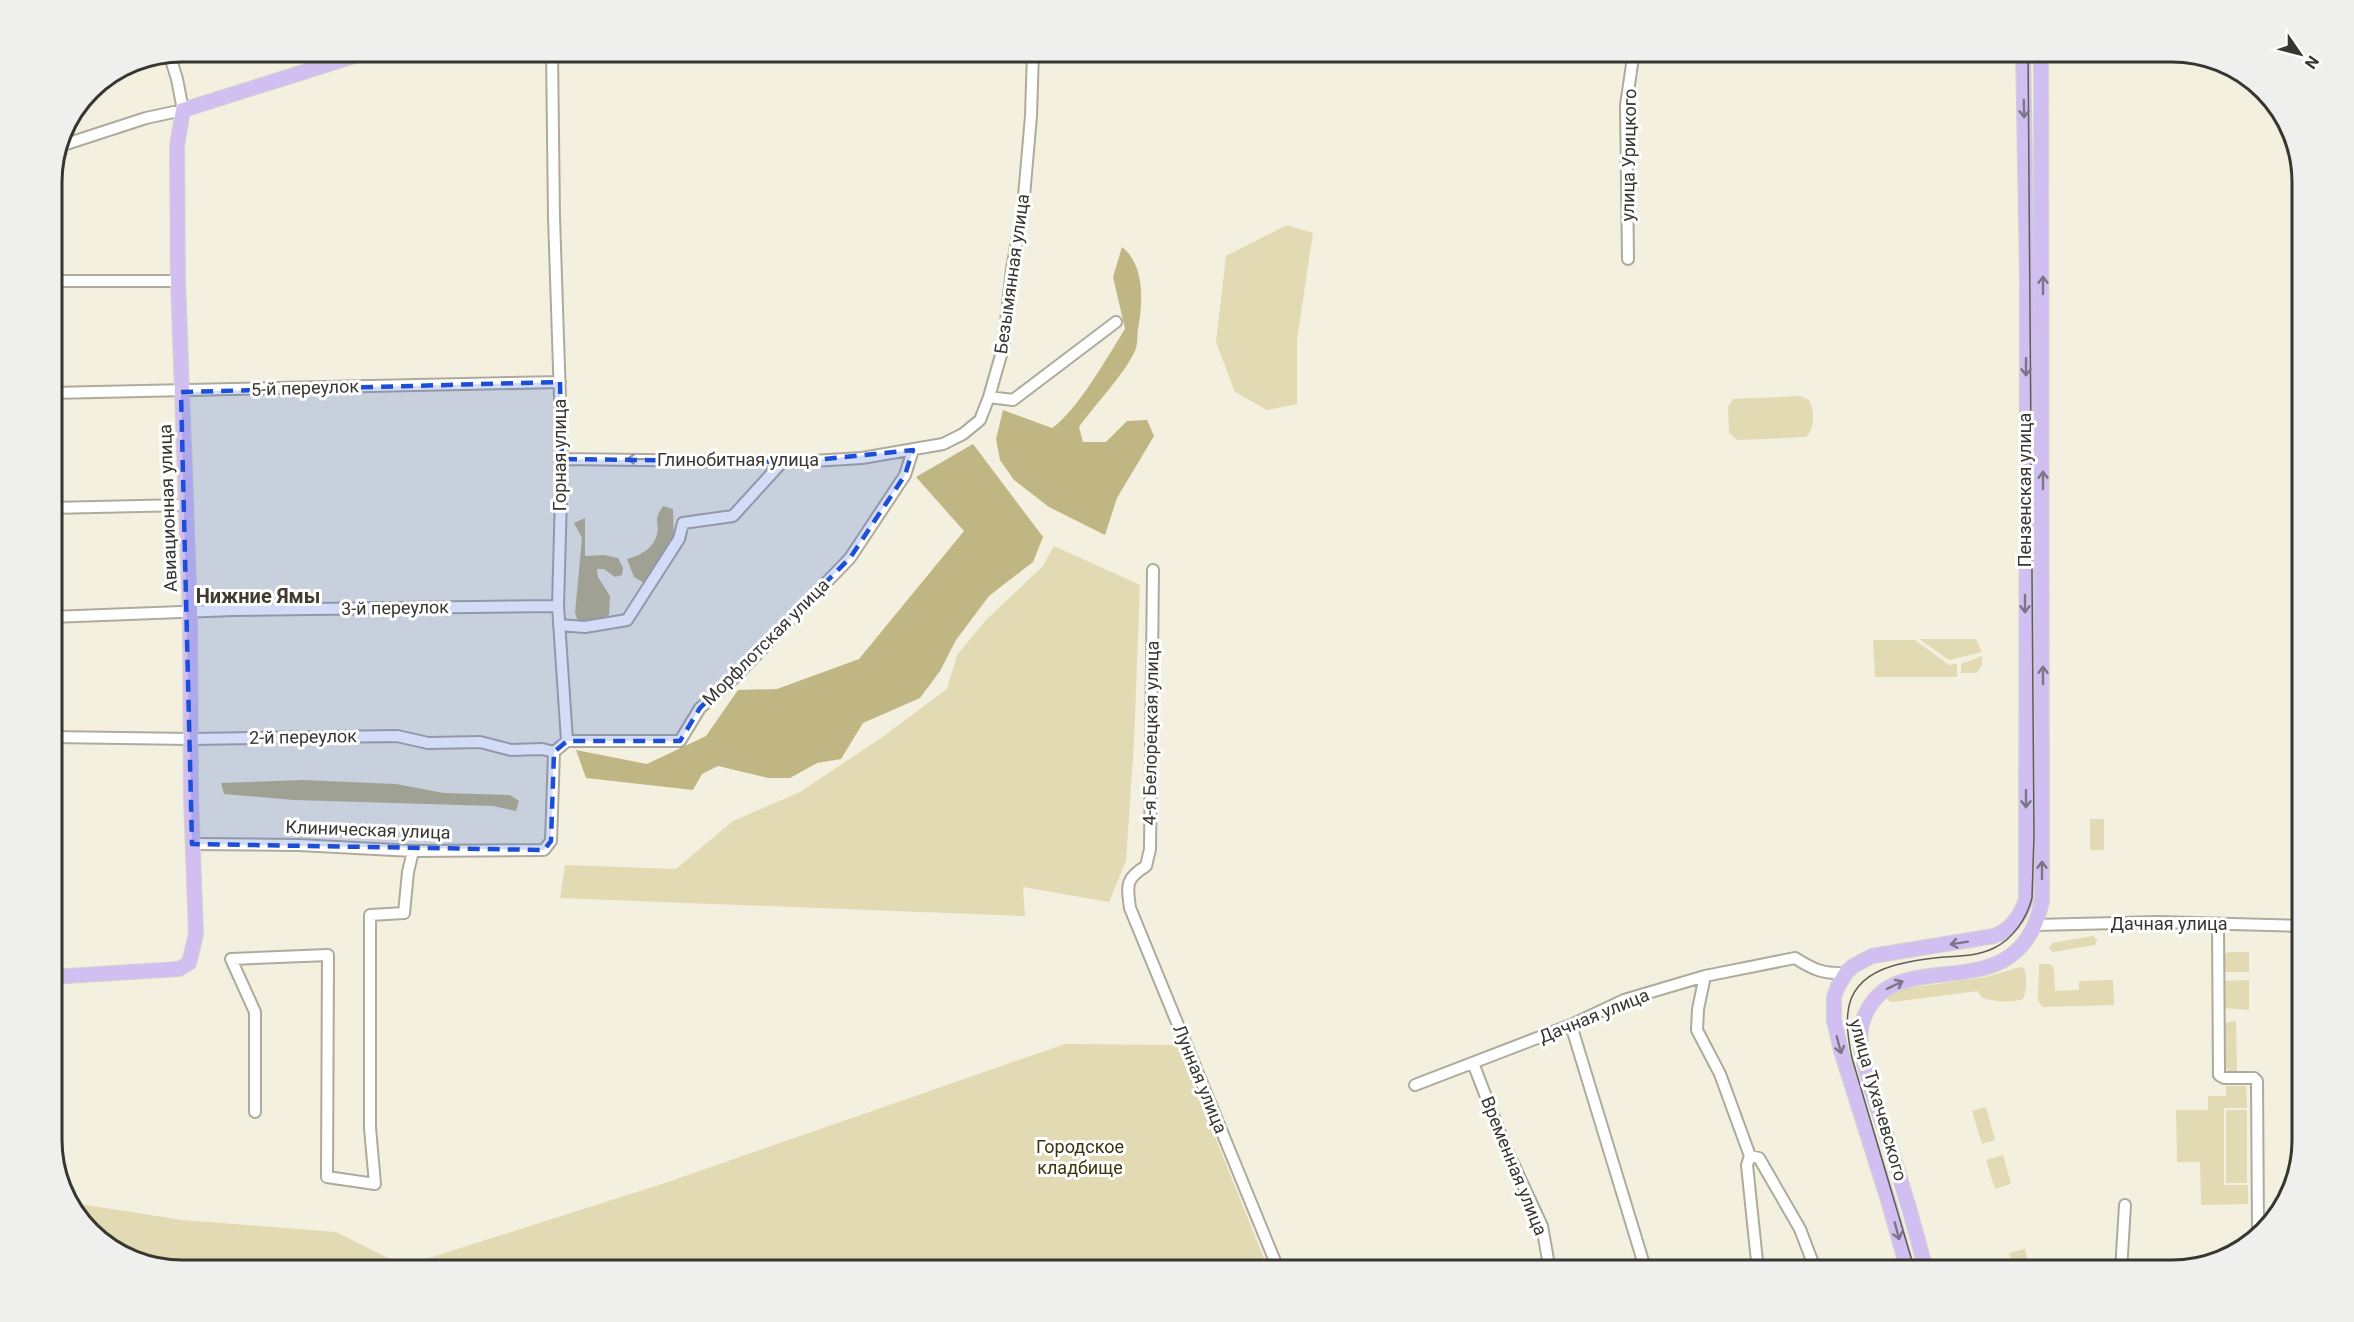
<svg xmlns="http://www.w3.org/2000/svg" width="2354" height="1322" font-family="Roboto,sans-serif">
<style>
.green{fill:#e1dab3}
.forest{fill:#c0b684}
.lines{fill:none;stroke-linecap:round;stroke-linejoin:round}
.minor-casing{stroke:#aeab9c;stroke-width:14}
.major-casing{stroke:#d3d3d1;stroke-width:16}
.minor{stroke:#fff;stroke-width:10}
.major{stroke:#d1bff1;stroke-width:14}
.tram{stroke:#5f5d55;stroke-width:1.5}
.oneway{stroke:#7c7487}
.oneway2{stroke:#9b9a98}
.marked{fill:#1d4ed8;fill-opacity:0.2;stroke:#1d4ed8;stroke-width:4.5;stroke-dasharray:12 8;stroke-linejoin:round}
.labels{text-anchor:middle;stroke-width:6;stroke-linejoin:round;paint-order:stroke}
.street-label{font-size:18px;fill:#373630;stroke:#fff}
.park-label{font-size:18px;fill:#3b340a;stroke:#fff}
.neighbourhood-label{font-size:20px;font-weight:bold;fill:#3f3c2f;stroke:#fff}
.rim{fill:none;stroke:#373630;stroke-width:3}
</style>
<rect width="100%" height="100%" fill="#f3f0e0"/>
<path class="green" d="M1287,225L1313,233L1297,339V404L1267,410L1235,392L1216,342L1226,256Z
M1801,396L1809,400C1815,411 1815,428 1806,437L1738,440L1729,433L1728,407L1733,399Z
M1054,546L1140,585L1134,742L1126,861L1109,902L1023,887L1025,916L560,898L565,865L676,869L733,821L800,792L881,738L947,689L957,655L986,620L1042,567Z
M1919,639H1976L1982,652L1949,660Z
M1873,640H1915L1949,665L1957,664V677H1875Z
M1982,656V665L1977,673H1961V664Z
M2090,819H2104V850H2090Z
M2093,936L2097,940L2095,945L2053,952L2049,948L2052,943Z
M2230,952H2249V972H2222L2224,954Z
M2039,964H2050L2054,968L2055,991L2079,990V981L2113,980L2114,1005L2043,1007L2038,1001Z
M2020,967L2024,968C2027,976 2027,990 2023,999C2012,1003 1991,1002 1981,997L1978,991L1893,1002L1889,1001L1887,998L1901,989L1986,977Z
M2249,980V1010L2224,1008L2222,981Z
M2236,1021L2237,1072H2229L2225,1067L2224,1026L2225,1023Z
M1065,1044L1178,1045L1269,1271H181L117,1254L69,1206L67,1202L182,1220L336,1232L404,1266L665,1183Z
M2226,1086H2246L2247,1108H2224V1185H2248V1204L2201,1205L2200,1162H2177L2176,1110H2208V1096H2226Z
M1986,1107L1995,1140L1982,1144L1972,1111Z
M2226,1110H2247V1183H2226Z
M2003,1155L2011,1184L1995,1189L1986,1160Z
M2025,1249L2029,1265L2014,1269L2009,1253Z"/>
<path class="forest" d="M1122,247C1145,265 1143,302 1138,329C1137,335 1138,342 1136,348C1129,369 1093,407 1079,427L1083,442H1106L1127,421L1147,420L1154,436L1117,498L1105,535L1049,507L1014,480L1000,460L996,439L1003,410L1052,428C1077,411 1108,356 1125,329L1113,277Z
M973,444L1043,537L1033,562L989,596L956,640L940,671L920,698L863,723L841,759L817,763L790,778H768L718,766L702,774L693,790L586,778L576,750L647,764L706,736L738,690L777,689L859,659L964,531L916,477Z
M663,506L673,509L674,540L646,584L634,577L627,559C640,555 653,550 657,534C660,520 652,522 663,506Z
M585,518V556L604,555L618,558L623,568L622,575L615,577L604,569H597L598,577L610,596L609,615L580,627L575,613L582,538L574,523Z
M303,780L396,784L444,793L510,795L519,801L516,811L493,806L294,800L224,794L221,783Z"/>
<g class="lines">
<g class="minor-casing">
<path id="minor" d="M552,51L554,217L562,459L558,606L567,741
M57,147L146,118L183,110L177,79L169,53
M1628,259L1626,105L1634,51
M51,281H178
M51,393L560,382
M989,397L1013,400L1116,322
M562,459L796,462L862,458L943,444L963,434L980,420L989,397L1003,348L1012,269L1023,208L1031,116L1033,51
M51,508L185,505
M1153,570L1150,849L1146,866C1125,879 1127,885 1130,908L1279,1271
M51,617L233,610L558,606
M559,625L585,627L627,620L679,539L683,523L733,516L783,461
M51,737L191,739L397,736L428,743L480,742L511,750L542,749L554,752
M567,741H680L700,708L731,681L850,558L905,475L913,450
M192,844L299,845L413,851L544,850L551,841L554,752L567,741
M2218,924L2219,1075L2224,1078H2254L2257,1081L2258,1230
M2035,925L2158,922L2303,926
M1705,976L1698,1009L1697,1030L1720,1074L1750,1156L1747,1165L1758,1271
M1571,1025L1646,1271
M1473,1063L1505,1146L1542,1226L1550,1271
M1415,1085L1571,1025L1624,1000L1705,976L1795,958C1814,970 1823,974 1846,973
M255,1112V1012L231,959L328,955L327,1177L375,1184L370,1128V915L404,913L408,872L413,851
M1750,1156L1759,1158L1800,1229L1816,1271
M2121,1271L2125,1205"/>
</g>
<g class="major-casing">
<path id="major" d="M51,977L179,969L189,963L196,934L191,798L190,613L178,281L177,146L183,110L370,51
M1908,1271L1888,1200L1841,1051L1834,1020V997L1838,986L1846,973L1853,966L1872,956L1994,936C2011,930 2020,917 2026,900L2027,278L2023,51
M1926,1271C1915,1227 1902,1183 1888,1140C1879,1111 1867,1082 1862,1053C1859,1039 1860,1025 1866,1013C1900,940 2018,1016 2042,901L2041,51"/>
</g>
<use href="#minor" class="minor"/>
<use href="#major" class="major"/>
<path class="tram" d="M1915,1271L1852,1058C1849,1044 1846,1027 1848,1012C1853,966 1908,961 1944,957C1961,956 1978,956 1994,948C2013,939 2027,918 2032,898L2034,836L2028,51"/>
</g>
<defs><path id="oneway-shaft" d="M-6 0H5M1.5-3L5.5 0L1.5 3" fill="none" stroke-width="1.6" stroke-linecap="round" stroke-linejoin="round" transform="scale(1.5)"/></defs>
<g class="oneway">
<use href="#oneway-shaft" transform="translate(2024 109) rotate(89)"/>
<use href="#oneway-shaft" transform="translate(2043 285) rotate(-90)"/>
<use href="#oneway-shaft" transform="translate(2026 367) rotate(90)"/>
<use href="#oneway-shaft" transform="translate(2043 480) rotate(-90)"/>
<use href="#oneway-shaft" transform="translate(2025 604) rotate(90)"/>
<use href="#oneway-shaft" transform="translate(2043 675) rotate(-90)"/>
<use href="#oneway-shaft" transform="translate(2026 799) rotate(90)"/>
<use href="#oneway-shaft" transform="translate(2042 870) rotate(-90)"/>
<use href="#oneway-shaft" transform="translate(1959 943) rotate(171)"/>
<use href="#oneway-shaft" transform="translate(1895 985) rotate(-26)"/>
<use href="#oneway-shaft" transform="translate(1839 1045) rotate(75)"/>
<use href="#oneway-shaft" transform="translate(1897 1231) rotate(75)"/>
</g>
<use class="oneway2" href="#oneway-shaft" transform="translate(636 459) rotate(-179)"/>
<path class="marked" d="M560,382L562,459L796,462L913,450L905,475L850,558L700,708L680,741H567L554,752L551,841L544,850L192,844L181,392Z"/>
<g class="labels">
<g class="street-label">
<text transform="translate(1629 155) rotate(-89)" y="6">улица Урицкого</text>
<text transform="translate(1012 274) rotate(-82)" y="6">Безымянная улица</text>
<text transform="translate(305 388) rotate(-2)" y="6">5-й переулок</text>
<text transform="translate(560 455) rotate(-90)" y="6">Горная улица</text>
<text x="738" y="466">Глинобитная улица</text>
<text transform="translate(2025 490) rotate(-90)" y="6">Пензенская улица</text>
<text transform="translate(168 508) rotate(-92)" y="6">Авиационная улица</text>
<text transform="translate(395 608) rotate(-1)" y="6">3-й переулок</text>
<text transform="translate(766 642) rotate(-45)" y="6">Морфлотская улица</text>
<text transform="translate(1151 733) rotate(-89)" y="6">4-я Белорецкая улица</text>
<text transform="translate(303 737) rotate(-1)" y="6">2-й переулок</text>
<text transform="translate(368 830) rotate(2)" y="6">Клиническая улица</text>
<text x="2169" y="930">Дачная улица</text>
<text transform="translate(1594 1016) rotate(-22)" y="6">Дачная улица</text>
<text transform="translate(1200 1079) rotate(68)" y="6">Лунная улица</text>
<text transform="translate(1878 1100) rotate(74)" y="6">улица Тухачевского</text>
<text transform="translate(1514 1166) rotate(68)" y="6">Временная улица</text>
</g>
<g class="park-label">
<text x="1080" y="1153">Городское<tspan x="1080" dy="21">кладбище</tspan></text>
</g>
<g class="neighbourhood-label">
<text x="258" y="603">Нижние Ямы</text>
</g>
</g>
<path d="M0 0H2354V1322H0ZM182 62H2172A120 120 0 0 1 2292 182V1140A120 120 0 0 1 2172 1260H182A120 120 0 0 1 62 1140V182A120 120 0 0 1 182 62Z" fill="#efefee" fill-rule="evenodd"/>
<path class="rim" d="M182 62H2172A120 120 0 0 1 2292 182V1140A120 120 0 0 1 2172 1260H182A120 120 0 0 1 62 1140V182A120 120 0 0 1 182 62Z"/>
<g transform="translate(2300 54) rotate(125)" stroke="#ffffff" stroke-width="4.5" paint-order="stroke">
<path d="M0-4.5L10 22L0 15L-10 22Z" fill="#373630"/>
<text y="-9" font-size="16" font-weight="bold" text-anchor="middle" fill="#373630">N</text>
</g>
</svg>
